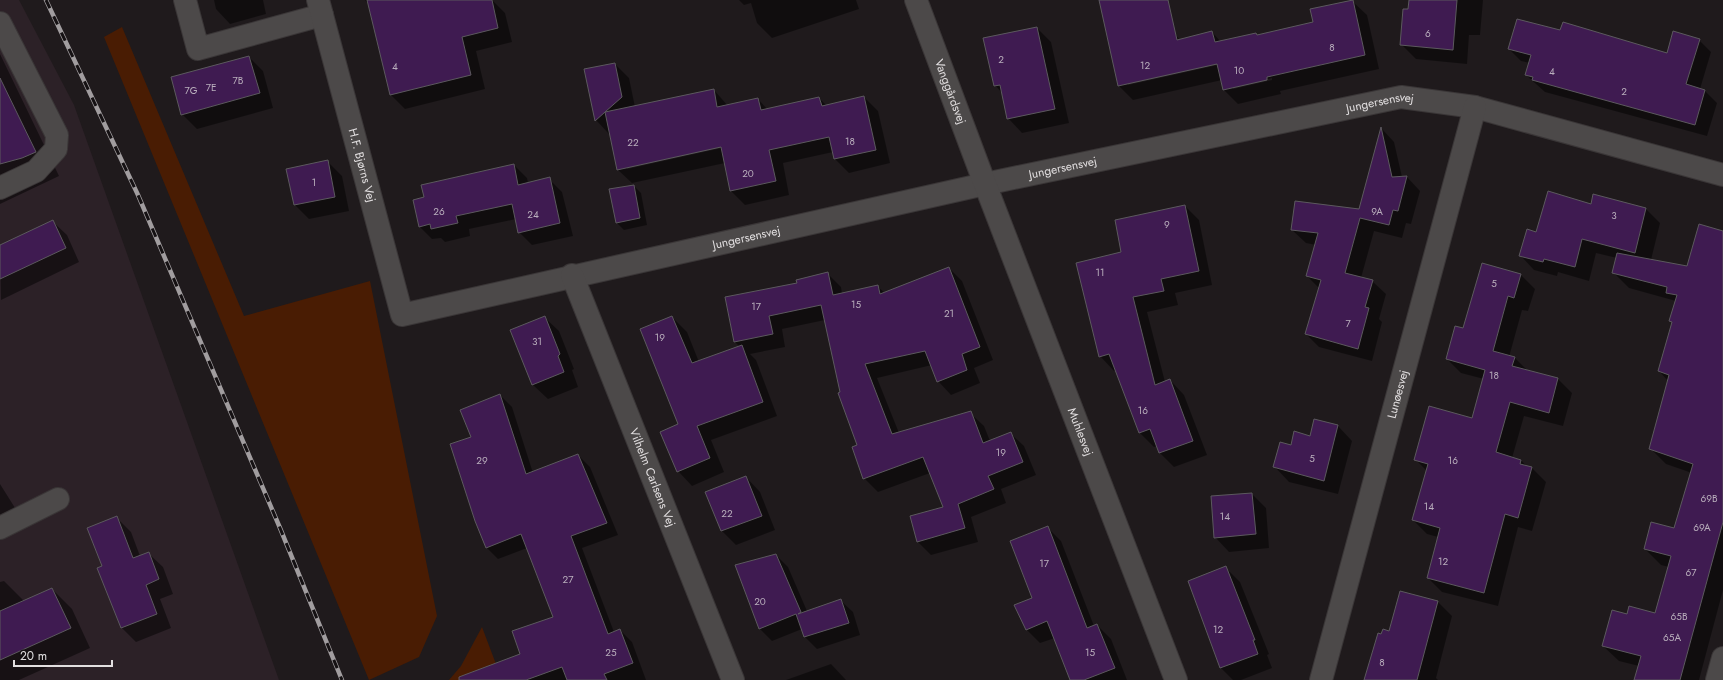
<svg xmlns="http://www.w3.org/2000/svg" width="1723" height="680" font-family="Jost,sans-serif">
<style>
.built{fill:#2c2127}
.green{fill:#491c03}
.shadow{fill:#0007;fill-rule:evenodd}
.building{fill:#3f1b51;stroke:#5c595e}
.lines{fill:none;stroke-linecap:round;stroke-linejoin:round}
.minor-casing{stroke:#3a3637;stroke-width:24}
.minor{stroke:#4c4949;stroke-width:22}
.rail-casing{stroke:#a19d9f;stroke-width:4.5}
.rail{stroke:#151113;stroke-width:3;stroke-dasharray:9;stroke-linecap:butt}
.labels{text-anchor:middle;stroke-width:3;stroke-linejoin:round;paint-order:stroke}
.number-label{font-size:10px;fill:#b9aebc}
.street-label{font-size:12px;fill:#e2dfe0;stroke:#151113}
</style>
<rect width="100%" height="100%" fill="#1f1a1c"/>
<path class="built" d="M0,0H19L74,105L279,680H0Z"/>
<path class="green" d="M122,27L244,316L370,281L437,616L419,657L369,680L104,37Z
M482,627L502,680H449L461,666Z"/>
<path class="shadow" d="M214,0H263L266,14L230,24L216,9Z
M365,0H492L505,13L512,42L476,51L485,89L405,109L391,95L370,6Z
M739,0H856L859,9L772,38L757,23L751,3L744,5Z
M1410,0H1483L1480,35H1469L1467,64L1416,59L1402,45Z
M1352,1L1367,15L1379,69L1280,91L1281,94L1238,104L1224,90L1222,80L1133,100L1119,86L1111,49L1175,34L1180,40L1212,32L1221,42L1256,34L1258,36L1314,23ZM1222,62V64L1128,85V83ZM1272,78V80L1233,89V87Z
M1037,28L1051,42L1069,123L1022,133L1008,118L1002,93L995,85Z
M1561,31L1668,54L1699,40L1711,52L1700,89L1705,91L1717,103L1707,136L1545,92L1526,75L1530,63L1521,61L1509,49Z
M0,54L59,176L0,204Z
M249,57L263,71L273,108L197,129L182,114Z
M615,64L629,78L635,107L714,90L728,106L758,99L768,110L819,98L827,106L864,97L878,111L890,163L849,173L835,159L833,152L783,163L789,195L745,205L731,191L725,163L632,183L618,170L610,133L609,134L596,120ZM725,145L726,147L627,169V167Z
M1382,129L1394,142L1402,177H1407L1420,191L1411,224L1406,223L1402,238L1374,231L1361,278L1372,281L1386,294L1379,319L1382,322L1372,361L1319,347L1306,334L1319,288L1307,276L1316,245L1306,243L1292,230L1360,210Z
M328,162L342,176L349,211L309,219L295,205Z
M514,165L527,178L528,183L549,179L562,192L573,236L532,245L519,232L516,219L469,229L470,236L445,242L441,238L432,239L419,226L425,198Z
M634,186L641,193L647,225L624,230L617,223Z
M1594,195L1646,209L1660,223L1651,260L1688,268L1723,232V590L1699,680H1635L1639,666L1619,661L1603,646L1628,615H1656L1669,567L1661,565L1645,549L1675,529L1692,473L1666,464L1651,449L1668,381L1659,371L1673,323L1670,320L1676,301L1629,288L1613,272L1617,258L1596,253L1589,281L1558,272L1557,276L1534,270L1520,255L1537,233L1591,205Z
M1185,206L1199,220L1212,285L1175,293L1178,305L1147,312L1165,382L1170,380L1184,395L1207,455L1174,467L1160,453L1157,446L1154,447L1140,433L1116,370L1114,371L1100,356L1123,252Z
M52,221L67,235L79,262L1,300L0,246Z
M1482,264L1521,275L1535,289L1528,311L1522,310L1509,357L1515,358L1528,371L1558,379L1572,393L1563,426L1524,416L1512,458L1521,460L1527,467L1532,468L1546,482L1532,531L1518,527L1498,606L1442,592L1428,578L1438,537L1427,534L1413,520L1427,471L1415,459L1473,419L1484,379L1461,373L1447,359L1464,329Z
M949,268L962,281L993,360L974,368L980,383L951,395L938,381L932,365L877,378L899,433L970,413L984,426L990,441L1010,433L1024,446L1036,475L1001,489L1006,503L971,517L978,542L931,555L918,542L944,507L930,473L878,492L864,478L859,445L842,393L825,320L782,329L785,347L750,354L756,360L777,416L711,440L724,472L692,486L678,471L679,425L672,317L687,332L699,362L740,347L734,341L798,284L827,273L841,287L842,294L877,286L885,293Z
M544,317L559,331L574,369L572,370L578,387L548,399L533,385L511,330Z
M500,395L512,407L533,473L578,455L590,467L618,535L582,548L614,632L620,630L632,642L646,680H511L521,655L554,617L527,548L498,559L486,547L472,437Z
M1315,420L1338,426L1352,441L1338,494L1289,482L1275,467L1292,446L1311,437Z
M746,477L760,492L775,530L736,545L721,530Z
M0,484L22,519L0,533Z
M1252,494L1266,508L1269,548L1229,552L1215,537Z
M116,517L131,532L140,556L148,553L163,567L173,594L160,599L171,628L136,642L121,627L103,567Z
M1047,527L1061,541L1094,626L1097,625L1111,639L1127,680H1071L1055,638L1040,643L1026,629Z
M776,555L788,567L807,611L840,600L853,612L860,635L817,649L805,637L802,629L772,641L760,629L736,566Z
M1225,567L1240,582L1269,654L1267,655L1272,668L1241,680H1233L1221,668L1189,581Z
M4,581L24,601L52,589L72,609L90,648L19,680H0V582Z
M1400,592L1438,602L1452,616L1436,678L1438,680H1365L1382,635L1390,632Z
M831,664L846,680H786Z"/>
<path class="building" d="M367,0H492L498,28L462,37L471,75L390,95Z
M1099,0H1168L1177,40L1212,31L1215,42L1256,33L1257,35L1313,22L1310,9L1353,0L1365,55L1267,77V80L1223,90L1217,64L1118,86Z
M1409,0H1457L1453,50L1400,45L1403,9H1408Z
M1517,19L1560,30L1563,22L1667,53L1673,31L1700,39L1686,84L1705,90L1695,125L1532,80L1533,77L1525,75L1531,55L1508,49Z
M1037,27L1055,109L1007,119L1000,85L994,86L983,38Z
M249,56L260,93L181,115L171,77Z
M615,63L622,97L605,112L714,89L717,107L758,98L761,110L819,97L822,106L864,96L876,150L834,159L829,137L769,150L776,181L730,191L721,147L617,170L605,112L595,121L584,69Z
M0,78L36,152L22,158L0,164Z
M1381,127L1392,177L1407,176L1398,211L1393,210L1389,225L1360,218L1345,273L1373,280L1365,307L1369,308L1358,349L1305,334L1321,280L1306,276L1318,233L1291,230L1295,201L1359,209Z
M328,160L335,197L294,205L286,169Z
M514,164L518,185L550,177L560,223L518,233L512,204L456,216L458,223L431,229L430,224L419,227L413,200L424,197L421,185Z
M634,185L640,218L616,223L609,189Z
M1548,191L1591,204L1593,194L1646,208L1635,253L1582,239L1575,267L1544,259L1543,262L1519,256L1527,229L1536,232Z
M1185,205L1199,271L1161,279L1164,291L1133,297L1155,385L1170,379L1193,441L1159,453L1150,429L1139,433L1109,354L1099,357L1076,263L1121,252L1115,220Z
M53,220L66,248L0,279V245Z
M1699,224L1723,231V522L1680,680H1634L1641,656L1602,646L1612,610L1627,614L1629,606L1655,613L1671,556L1644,549L1651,522L1674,528L1693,464L1649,449L1669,375L1658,371L1672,322L1669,321L1677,295L1666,293L1667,287L1612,273L1617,253L1687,266Z
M1482,263L1521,274L1514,298L1508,296L1493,351L1515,357L1512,366L1558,378L1549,413L1510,402L1496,452L1521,460L1520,464L1532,467L1518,518L1505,514L1484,593L1427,578L1440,528L1412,520L1428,464L1414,460L1429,406L1472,418L1485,370L1446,359L1455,326L1463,328Z
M949,267L980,347L962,354L967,370L937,382L925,351L865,364L892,434L971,411L983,443L1011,432L1023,462L988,476L994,489L958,504L965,528L917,542L910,516L943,507L923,457L863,479L852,447L857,445L838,393L840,392L821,305L769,316L773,334L734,342L725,297L797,283L796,280L828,272L833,295L878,285L880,294Z
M545,316L560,354L558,356L564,372L532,385L510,330Z
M672,316L692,363L742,345L763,402L697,426L710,458L677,472L660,432L678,424L640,329Z
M500,394L526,474L578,454L607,523L571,536L608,634L620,629L633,663L604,674L607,680H567L562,667L526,680H459V677L520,654L512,631L553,617L521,534L486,548L475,521L450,444L471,437L460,410Z
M1314,419L1338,425L1324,481L1273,467L1280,442L1291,445L1294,431L1310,436Z
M746,476L762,516L721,531L705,492Z
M1252,493L1256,534L1214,538L1211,496Z
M117,516L133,558L149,552L159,579L146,585L157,614L121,628L97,568L102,566L87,528Z
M1048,526L1087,628L1097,624L1115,668L1084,680H1070L1047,621L1026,630L1014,605L1032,598L1010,541Z
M776,554L801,612L798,614L841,599L849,623L804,637L796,614L759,629L735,565Z
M1226,566L1255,640H1253L1258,654L1220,668L1188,581Z
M52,588L71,628L0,660V611Z
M1400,591L1438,601L1417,680H1364L1378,633L1381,634L1383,629L1389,631Z"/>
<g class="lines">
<g class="minor-casing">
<g id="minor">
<path d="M185,0L198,49L322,15"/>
<path id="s1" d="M318,0L402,315L985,184L1401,97L1475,107L1723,175"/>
<path id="s2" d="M916,0L985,184L1176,680"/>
<path d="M0,23L57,135L56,149L36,171L0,188"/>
<path id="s3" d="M572,275L733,680"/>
<path d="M0,528L58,499"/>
<path id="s4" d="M1321,680L1475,107"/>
<path d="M1717,680L1723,658"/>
</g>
</g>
<use href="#minor" class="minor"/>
<g class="rail-casing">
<path id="rail" d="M46,0L138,195L280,528L342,680"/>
</g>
<use href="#rail" class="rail"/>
</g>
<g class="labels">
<g class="number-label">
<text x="1428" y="37">6</text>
<text x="1332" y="51">8</text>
<text x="1001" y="63">2</text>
<text x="1145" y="69">12</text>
<text x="395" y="70">4</text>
<text x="1239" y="74">10</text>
<text x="1552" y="75">4</text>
<text x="238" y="84">7B</text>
<text x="211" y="91">7E</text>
<text x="191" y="94">7G</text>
<text x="1624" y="95">2</text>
<text x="850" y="145">18</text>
<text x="633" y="146">22</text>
<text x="748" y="177">20</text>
<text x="314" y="186">1</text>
<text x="439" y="215">26</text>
<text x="1377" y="215">9A</text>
<text x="533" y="218">24</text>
<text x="1614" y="219">3</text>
<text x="1167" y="228">9</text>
<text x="1100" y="276">11</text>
<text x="1494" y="287">5</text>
<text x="856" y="308">15</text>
<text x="756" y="310">17</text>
<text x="949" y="317">21</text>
<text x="1348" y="327">7</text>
<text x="660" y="341">19</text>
<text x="537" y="345">31</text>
<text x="1494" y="379">18</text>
<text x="1143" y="414">16</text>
<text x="1001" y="456">19</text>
<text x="1312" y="462">5</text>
<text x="482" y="464">29</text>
<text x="1453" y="464">16</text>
<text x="1709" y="502">69B</text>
<text x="1429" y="510">14</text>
<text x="727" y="517">22</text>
<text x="1225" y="520">14</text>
<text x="1702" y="531">69A</text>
<text x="1443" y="565">12</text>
<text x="1044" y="567">17</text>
<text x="1691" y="576">67</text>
<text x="568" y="583">27</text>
<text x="760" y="605">20</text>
<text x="1679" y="620">65B</text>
<text x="1218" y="633">12</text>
<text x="1672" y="641">65A</text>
<text x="611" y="656">25</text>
<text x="1090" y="656">15</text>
<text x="1382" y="666">8</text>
</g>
<g class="street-label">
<text dy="4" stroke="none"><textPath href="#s2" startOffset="98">Vanggårdsvej</textPath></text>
<text dy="4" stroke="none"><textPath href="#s1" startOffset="1327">Jungersensvej</textPath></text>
<text dy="4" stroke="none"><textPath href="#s1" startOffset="171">H.F. Bjørns Vej</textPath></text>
<text dy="4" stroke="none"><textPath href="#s1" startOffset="1003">Jungersensvej</textPath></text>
<text dy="4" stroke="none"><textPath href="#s1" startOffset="679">Jungersensvej</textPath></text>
<text dy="4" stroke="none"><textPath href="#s4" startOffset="296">Lunøesvej</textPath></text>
<text dy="4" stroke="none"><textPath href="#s2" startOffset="462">Muhlesvej</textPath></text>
<text dy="4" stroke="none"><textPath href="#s3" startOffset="218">Vilhelm Carlsens Vej</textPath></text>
</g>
</g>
<path d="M14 660v6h98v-6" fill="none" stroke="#e2dfe0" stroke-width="2"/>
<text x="20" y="660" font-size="12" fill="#e2dfe0" stroke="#151113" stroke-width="3" paint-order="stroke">20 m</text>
</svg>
